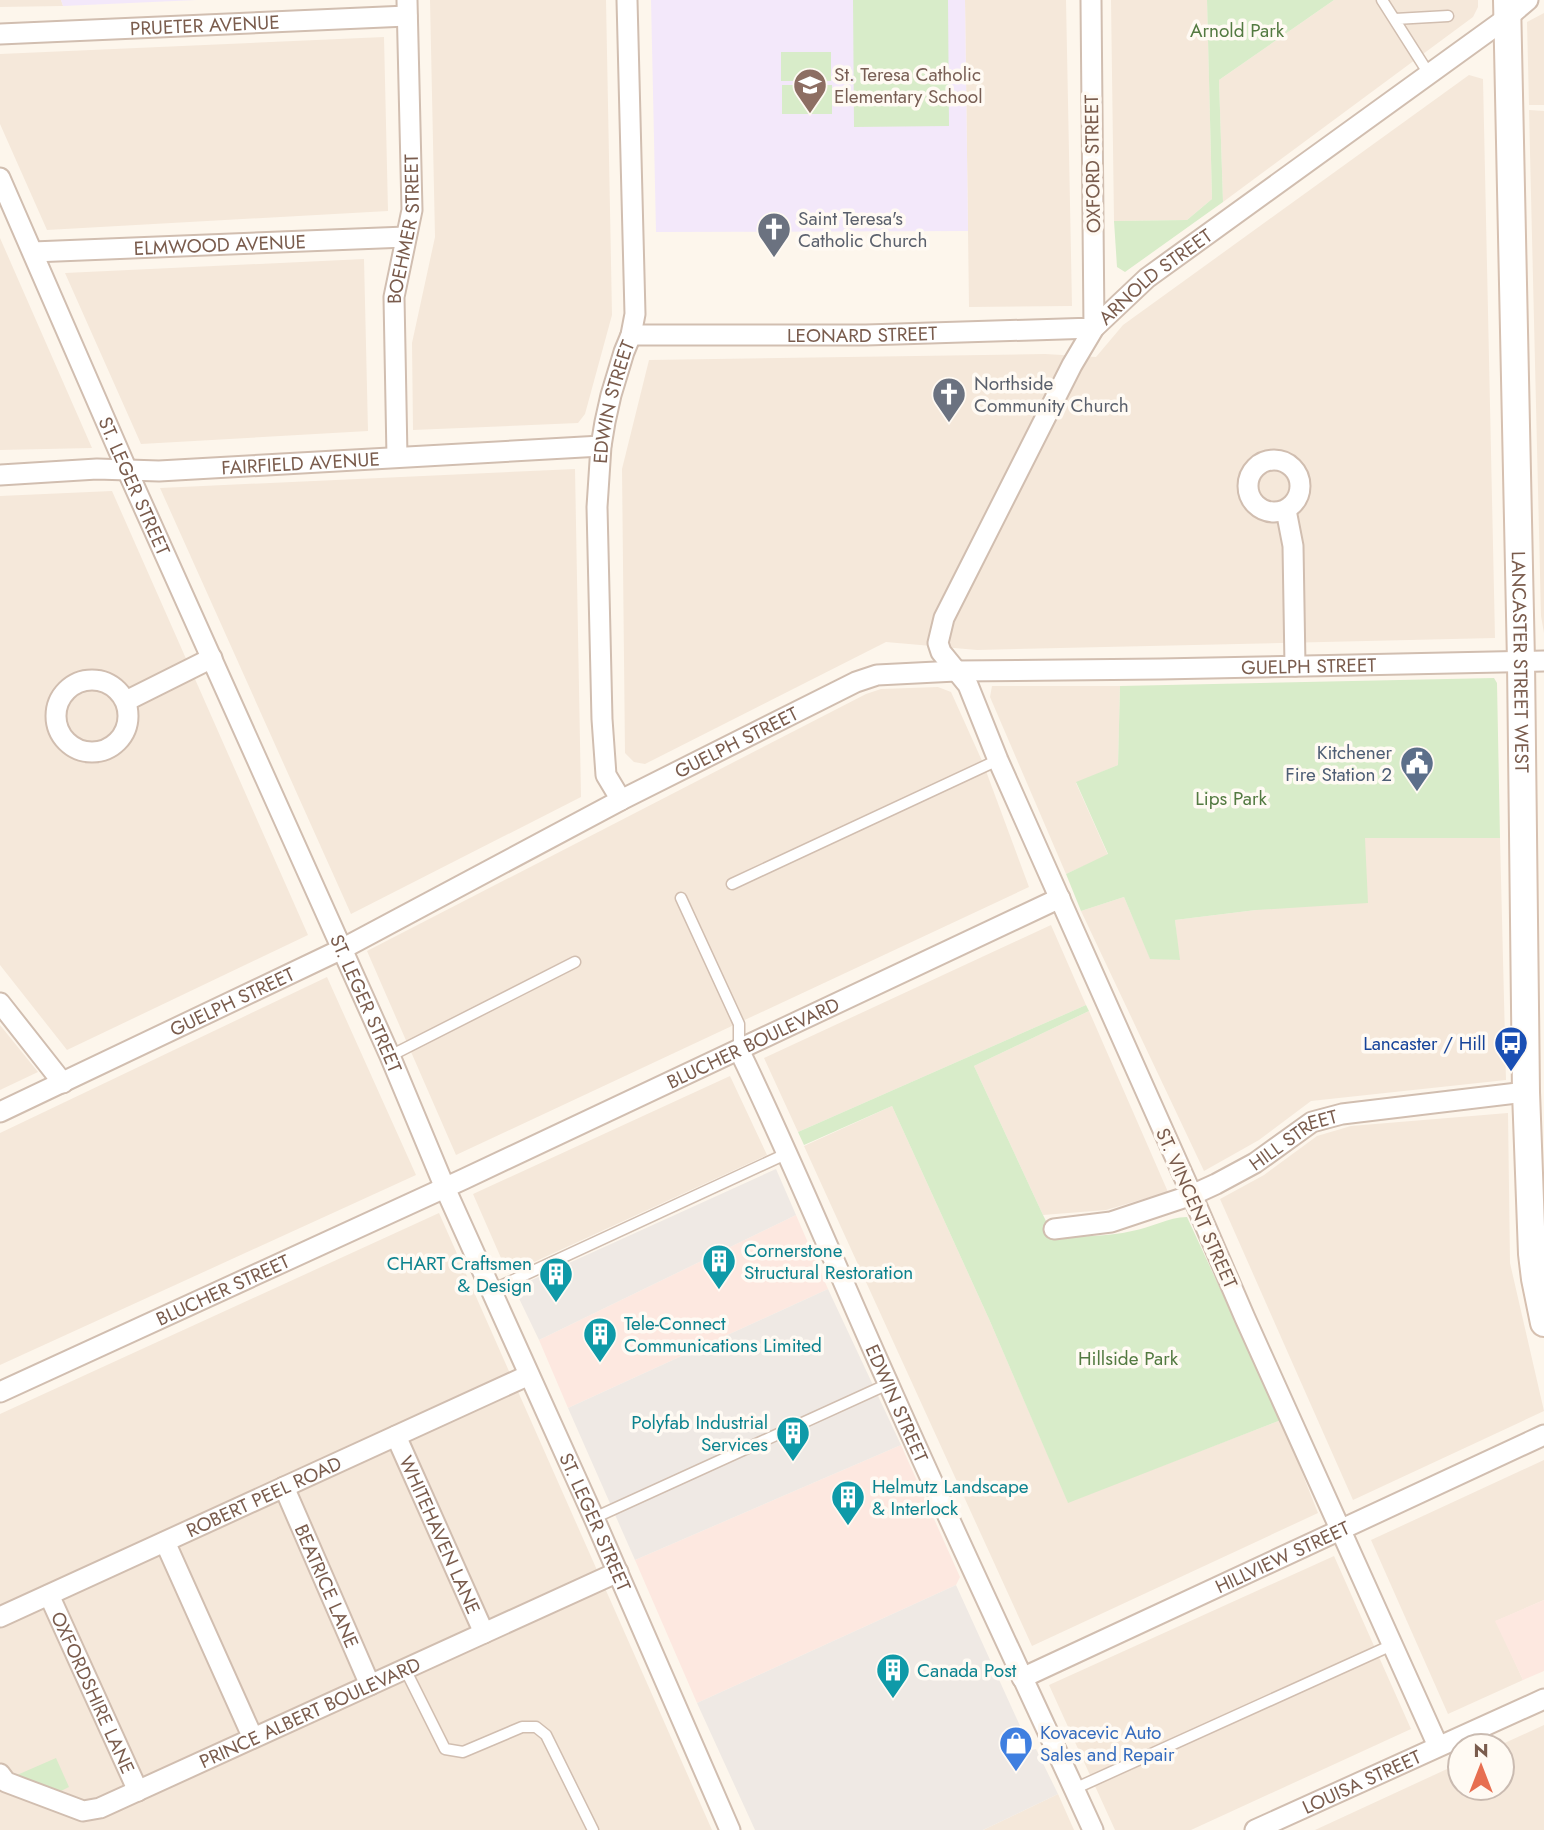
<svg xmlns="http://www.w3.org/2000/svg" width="1544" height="1830" font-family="Jost,sans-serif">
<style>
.residential{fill:#f5e8da}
.commercial{fill:#fde8e0}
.industrial{fill:#efe9e4}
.education{fill:#f3e8fa}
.green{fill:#d8ecc9}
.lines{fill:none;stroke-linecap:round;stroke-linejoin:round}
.service-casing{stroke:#d1beb0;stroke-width:13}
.minor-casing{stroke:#d1beb0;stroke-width:23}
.secondary-casing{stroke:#d6c0b0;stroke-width:30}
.service{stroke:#fff;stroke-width:10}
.minor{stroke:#fff;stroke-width:19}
.secondary{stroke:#fff;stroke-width:26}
.labels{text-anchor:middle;stroke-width:7;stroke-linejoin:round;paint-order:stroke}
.street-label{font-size:19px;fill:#7a5c4d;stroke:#fffaf3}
.park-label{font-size:19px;fill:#537a41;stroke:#fffaf3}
.education-label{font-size:19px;fill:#785e54;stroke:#fffaf3;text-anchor:start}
.worship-label{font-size:19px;fill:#5b616d;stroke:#fffaf3;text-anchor:start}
.service-label{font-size:19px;fill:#4e5e75;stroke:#fffaf3;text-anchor:end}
.transit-label{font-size:19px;fill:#164399;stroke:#fffaf3;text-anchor:end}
.culture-label{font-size:19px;fill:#0d838f;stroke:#fffaf3;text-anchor:start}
.shop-label{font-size:19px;fill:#366cbe;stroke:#fffaf3;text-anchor:start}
</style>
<rect width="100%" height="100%" fill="#fdf6ec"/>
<path class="residential" d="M0,0H61L63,6L0,7Z
M430,0H606L612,315L585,414L578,423L413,430L412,343L435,237Z
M965,0H1066L1072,306L969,307Z
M1111,0H1207L1212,199L1187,220L1114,221Z
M1334,0H1478V7L1473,17L1223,202L1219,80Z
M1544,13V105H1529L1527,22Z
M384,37L388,211L47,230L0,124V54Z
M1469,75L1483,79L1495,638L977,650L886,642L645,764L634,762L625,753L622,469L649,360L1045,354L1096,357L1123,325Z
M1529,110L1544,111V633L1541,616Z
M0,238L92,448L0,450Z
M364,259L368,431L141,444L65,273Z
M575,469L581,797L351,914L160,488Z
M112,491L308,935L67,1050L0,965V496Z
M992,686H1120L1118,765L1076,783L1108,855L1066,874L990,697Z
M938,687L951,692L983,763L1029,887L456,1155L367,951L866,694L881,689Z
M1364,838H1500L1506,1080L1311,1101L1259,1140L1204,1171L1081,911L1124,897L1150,958L1179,960L1175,920L1256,910Z
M1051,925L1086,1005L798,1132L764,1058Z
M327,977L416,1175L0,1365V1133Z
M1089,1011L1168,1192L1106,1210L1043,1215L974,1066Z
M0,1025L38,1072L0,1090Z
M730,1076L767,1155L508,1274L473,1194Z
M892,1106L989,1319L1068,1502L1281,1420L1318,1513L1032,1646L804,1146Z
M1508,1113L1510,1263L1544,1411L1353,1500L1220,1199L1264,1175L1317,1136L1351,1126Z
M439,1213L712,1830H0V1414Z
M1544,1460V1600L1496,1621L1523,1680L1448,1714L1371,1540Z
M1334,1556L1411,1729L1191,1830H1115L1049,1685Z
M1544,1725V1830H1315L1460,1763V1788H1502V1746H1498Z
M1058,1794L1074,1830H983Z"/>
<path class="commercial" d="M796,1215L828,1289L568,1408L539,1340Z
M901,1445L960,1577L956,1585L697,1703L635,1560Z
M1544,1600V1671L1523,1680L1495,1621Z"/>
<path class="industrial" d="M776,1169L796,1215L539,1340L514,1288Z
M828,1289L901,1445L635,1560L568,1408Z
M956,1585L1031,1750L1036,1749L1058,1794L983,1830H755L697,1703Z"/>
<path class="education" d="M61,0H197L63,6Z
M651,0H965L968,231L656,232Z"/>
<path class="green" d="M853,0H948L949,126L854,127Z
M1207,0H1334L1219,80L1223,202L1125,272L1117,267L1114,221L1187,220L1212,199Z
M781,52H831V81H781Z
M782,85H832V114H782Z
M1494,678L1497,683L1500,838H1365L1368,903L1256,910L1175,920L1180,960L1150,959L1124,897L1081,911L1066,874L1108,854L1076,782L1118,765L1120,686Z
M1086,1005L1089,1011L974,1066L1043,1215L1054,1237C1080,1236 1107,1237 1132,1231C1151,1228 1168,1217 1187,1217L1281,1420L1068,1503L989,1319L892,1106L804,1145L798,1132Z
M56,1758L69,1787L61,1791L17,1775Z"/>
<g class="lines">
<g class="service-casing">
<path id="service" d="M1382,0L1429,74
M1395,19L1448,16
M732,884L998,760
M681,898L739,1024V1049
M390,1056L575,962
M492,1290L788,1153
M594,1518L888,1384
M405,1669L445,1749L463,1752L522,1727H536L546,1735L593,1830
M1074,1789L1392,1645"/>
</g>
<g class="minor-casing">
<g id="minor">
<path id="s1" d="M0,34L407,16"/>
<path id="s2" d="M0,178L127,470L390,1056L445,1188L594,1518L730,1830"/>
<path id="s3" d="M33,252L406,237"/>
<path id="s4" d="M631,335H866L1094,328L1091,0"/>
<path id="s5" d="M397,457L394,297L412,210L407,0"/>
<circle cx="1274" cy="486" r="26"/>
<path id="s6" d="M0,475L97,469L159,471L601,446"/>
<path d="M1286,510L1293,546L1295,666"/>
<circle cx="92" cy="716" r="36"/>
<path d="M126,701L212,658"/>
<path id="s7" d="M621,800L606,775L602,719L597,507L601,446L605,422L611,395L624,352L631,335L635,314L627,0"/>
<path d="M0,1003L63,1083"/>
<path id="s8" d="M739,1050C792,1159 838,1272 888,1383C954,1533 1025,1681 1093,1830"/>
<path id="s9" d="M0,1112L342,949L621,800L856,682L877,675L956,671L1160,669L1544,661"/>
<path id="s10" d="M1054,1229L1111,1222L1192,1195L1216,1184L1255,1163L1312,1122L1342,1114L1526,1092"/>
<path id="s11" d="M0,1392L464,1179L1060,898"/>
<path id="s12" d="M396,1436L484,1633"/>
<path id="s13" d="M284,1487L370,1685"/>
<path d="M165,1542L253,1738"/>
<path id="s14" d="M49,1595L138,1791"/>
<path id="s15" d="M0,1617L529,1375"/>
<path id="s16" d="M1022,1678L1544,1435"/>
<path id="s17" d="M1438,1746L1245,1318L1192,1195L998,760L968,685L941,652L938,643L944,618L1072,365L1094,328L1147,278L1508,17L1528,0"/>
<path id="s18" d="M0,1774L6,1782L83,1811L100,1808L618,1572"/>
<path id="s19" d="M1255,1830L1544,1699"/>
</g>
</g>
<g class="secondary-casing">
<g id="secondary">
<path id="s20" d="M1507,0L1521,662L1526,1092L1532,1254L1535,1279L1544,1323"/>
</g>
</g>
<use href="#service" class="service"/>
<use href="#minor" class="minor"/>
<use href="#secondary" class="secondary"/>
</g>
<defs>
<g id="school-pin" transform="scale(1.75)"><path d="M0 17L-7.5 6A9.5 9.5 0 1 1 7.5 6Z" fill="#8d6e63" stroke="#fffaf3"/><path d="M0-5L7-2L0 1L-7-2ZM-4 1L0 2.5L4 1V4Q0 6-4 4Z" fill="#fff"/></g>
<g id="church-pin" transform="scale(1.75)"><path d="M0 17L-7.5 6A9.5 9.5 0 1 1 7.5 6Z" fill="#6b7280" stroke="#fffaf3"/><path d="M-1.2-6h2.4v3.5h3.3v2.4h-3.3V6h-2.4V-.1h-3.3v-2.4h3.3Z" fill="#fff"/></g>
<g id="civic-pin" transform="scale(1.75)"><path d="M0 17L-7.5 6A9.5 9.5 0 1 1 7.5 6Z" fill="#5c6f8a" stroke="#fffaf3"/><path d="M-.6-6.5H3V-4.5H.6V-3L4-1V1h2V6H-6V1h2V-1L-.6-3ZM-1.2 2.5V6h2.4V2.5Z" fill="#fff"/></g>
<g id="bus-pin" transform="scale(1.75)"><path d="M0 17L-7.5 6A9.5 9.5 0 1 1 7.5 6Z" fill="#1a4fb4" stroke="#fffaf3"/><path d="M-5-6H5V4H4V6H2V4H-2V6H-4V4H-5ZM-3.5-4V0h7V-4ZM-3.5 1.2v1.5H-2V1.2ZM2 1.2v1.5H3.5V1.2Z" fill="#fff"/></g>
<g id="building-pin" transform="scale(1.75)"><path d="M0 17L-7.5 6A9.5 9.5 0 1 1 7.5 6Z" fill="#0f9aa8" stroke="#fffaf3"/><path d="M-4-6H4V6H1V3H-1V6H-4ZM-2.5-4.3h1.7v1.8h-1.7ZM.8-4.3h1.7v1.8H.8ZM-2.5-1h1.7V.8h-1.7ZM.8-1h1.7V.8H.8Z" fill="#fff"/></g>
<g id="shop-pin" transform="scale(1.75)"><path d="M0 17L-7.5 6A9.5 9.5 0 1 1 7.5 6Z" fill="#3f7fe0" stroke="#fffaf3"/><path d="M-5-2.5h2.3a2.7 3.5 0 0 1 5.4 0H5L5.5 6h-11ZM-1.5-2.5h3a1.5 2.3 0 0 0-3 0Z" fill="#fff"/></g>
</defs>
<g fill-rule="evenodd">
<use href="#school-pin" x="810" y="85"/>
<use href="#church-pin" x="774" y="229"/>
<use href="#church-pin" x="949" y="394"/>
<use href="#civic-pin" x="1417" y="763"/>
<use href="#bus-pin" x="1511" y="1043"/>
<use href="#building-pin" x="719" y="1261"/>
<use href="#building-pin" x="556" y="1274"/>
<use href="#building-pin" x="600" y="1334"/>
<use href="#building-pin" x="793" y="1433"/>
<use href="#building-pin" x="848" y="1497"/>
<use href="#building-pin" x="893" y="1670"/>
<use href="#shop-pin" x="1016" y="1743"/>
</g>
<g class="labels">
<g class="street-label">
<text dy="7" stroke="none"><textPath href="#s1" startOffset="205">PRUETER AVENUE</textPath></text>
<text transform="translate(1092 164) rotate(-91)" y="7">OXFORD STREET</text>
<text dy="7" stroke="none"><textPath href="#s5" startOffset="229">BOEHMER STREET</textPath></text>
<text dy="7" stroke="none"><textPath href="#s3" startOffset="187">ELMWOOD AVENUE</textPath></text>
<text dy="7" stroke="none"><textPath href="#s17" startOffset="1645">ARNOLD STREET</textPath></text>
<text dy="7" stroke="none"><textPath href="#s4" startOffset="231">LEONARD STREET</textPath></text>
<text dy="7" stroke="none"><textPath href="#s7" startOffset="404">EDWIN STREET</textPath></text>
<text dy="7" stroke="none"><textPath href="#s6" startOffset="301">FAIRFIELD AVENUE</textPath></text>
<text dy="7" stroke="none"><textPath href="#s2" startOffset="336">ST. LEGER STREET</textPath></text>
<text dy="7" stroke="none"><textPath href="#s20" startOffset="662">LANCASTER STREET WEST</textPath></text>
<text dy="7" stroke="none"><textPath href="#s9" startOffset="1412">GUELPH STREET</textPath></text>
<text dy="7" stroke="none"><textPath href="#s9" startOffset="824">GUELPH STREET</textPath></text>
<text dy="7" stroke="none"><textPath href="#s9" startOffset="257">GUELPH STREET</textPath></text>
<text dy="7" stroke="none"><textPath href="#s2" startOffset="903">ST. LEGER STREET</textPath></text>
<text dy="7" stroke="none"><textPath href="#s11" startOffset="830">BLUCHER BOULEVARD</textPath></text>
<text dy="7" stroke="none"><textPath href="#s10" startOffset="259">HILL STREET</textPath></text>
<text transform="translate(1197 1208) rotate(66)" y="7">ST. VINCENT STREET</text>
<text dy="7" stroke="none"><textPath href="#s11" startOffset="245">BLUCHER STREET</textPath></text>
<text dy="7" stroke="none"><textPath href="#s8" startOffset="387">EDWIN STREET</textPath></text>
<text dy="7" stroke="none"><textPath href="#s15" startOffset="290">ROBERT PEEL ROAD</textPath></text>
<text dy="7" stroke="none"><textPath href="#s2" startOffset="1470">ST. LEGER STREET</textPath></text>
<text dy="7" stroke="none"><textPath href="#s12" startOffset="108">WHITEHAVEN LANE</textPath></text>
<text dy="7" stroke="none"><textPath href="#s16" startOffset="287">HILLVIEW STREET</textPath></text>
<text dy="7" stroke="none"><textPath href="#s13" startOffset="108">BEATRICE LANE</textPath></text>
<text dy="7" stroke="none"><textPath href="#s14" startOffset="107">OXFORDSHIRE LANE</textPath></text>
<text dy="7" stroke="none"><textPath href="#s18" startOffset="340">PRINCE ALBERT BOULEVARD</textPath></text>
<text dy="7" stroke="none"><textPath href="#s19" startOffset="117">LOUISA STREET</textPath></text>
</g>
<g class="park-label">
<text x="1237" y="37">Arnold Park</text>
<text x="1231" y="805">Lips Park</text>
<text x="1128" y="1365">Hillside Park</text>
</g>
<g class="education-label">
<text x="834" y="81">St. Teresa Catholic<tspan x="834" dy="22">Elementary School</tspan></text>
</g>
<g class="worship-label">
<text x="798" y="225">Saint Teresa's<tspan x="798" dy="22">Catholic Church</tspan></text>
<text x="974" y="390">Northside<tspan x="974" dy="22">Community Church</tspan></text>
</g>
<g class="service-label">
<text x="1392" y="759">Kitchener<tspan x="1392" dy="22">Fire Station 2</tspan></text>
</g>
<g class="transit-label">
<text x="1486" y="1050">Lancaster / Hill</text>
</g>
<g class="culture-label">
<text x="744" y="1257">Cornerstone<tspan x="744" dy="22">Structural Restoration</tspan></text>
<text x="532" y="1270" text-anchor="end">CHART Craftsmen<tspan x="532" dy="22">&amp; Design</tspan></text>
<text x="624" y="1330">Tele-Connect<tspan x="624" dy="22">Communications Limited</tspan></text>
<text x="768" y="1429" text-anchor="end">Polyfab Industrial<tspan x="768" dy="22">Services</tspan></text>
<text x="872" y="1493">Helmutz Landscape<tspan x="872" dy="22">&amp; Interlock</tspan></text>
<text x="917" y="1677">Canada Post</text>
</g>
<g class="shop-label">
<text x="1040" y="1739">Kovacevic Auto<tspan x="1040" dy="22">Sales and Repair</tspan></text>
</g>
</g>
<g transform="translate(1481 1767)"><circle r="33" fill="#fffaf3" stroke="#cabbb1" stroke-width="2"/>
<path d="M0-5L12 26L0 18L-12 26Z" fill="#e76f51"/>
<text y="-10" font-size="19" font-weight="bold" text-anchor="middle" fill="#7a5c4d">N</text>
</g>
</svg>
